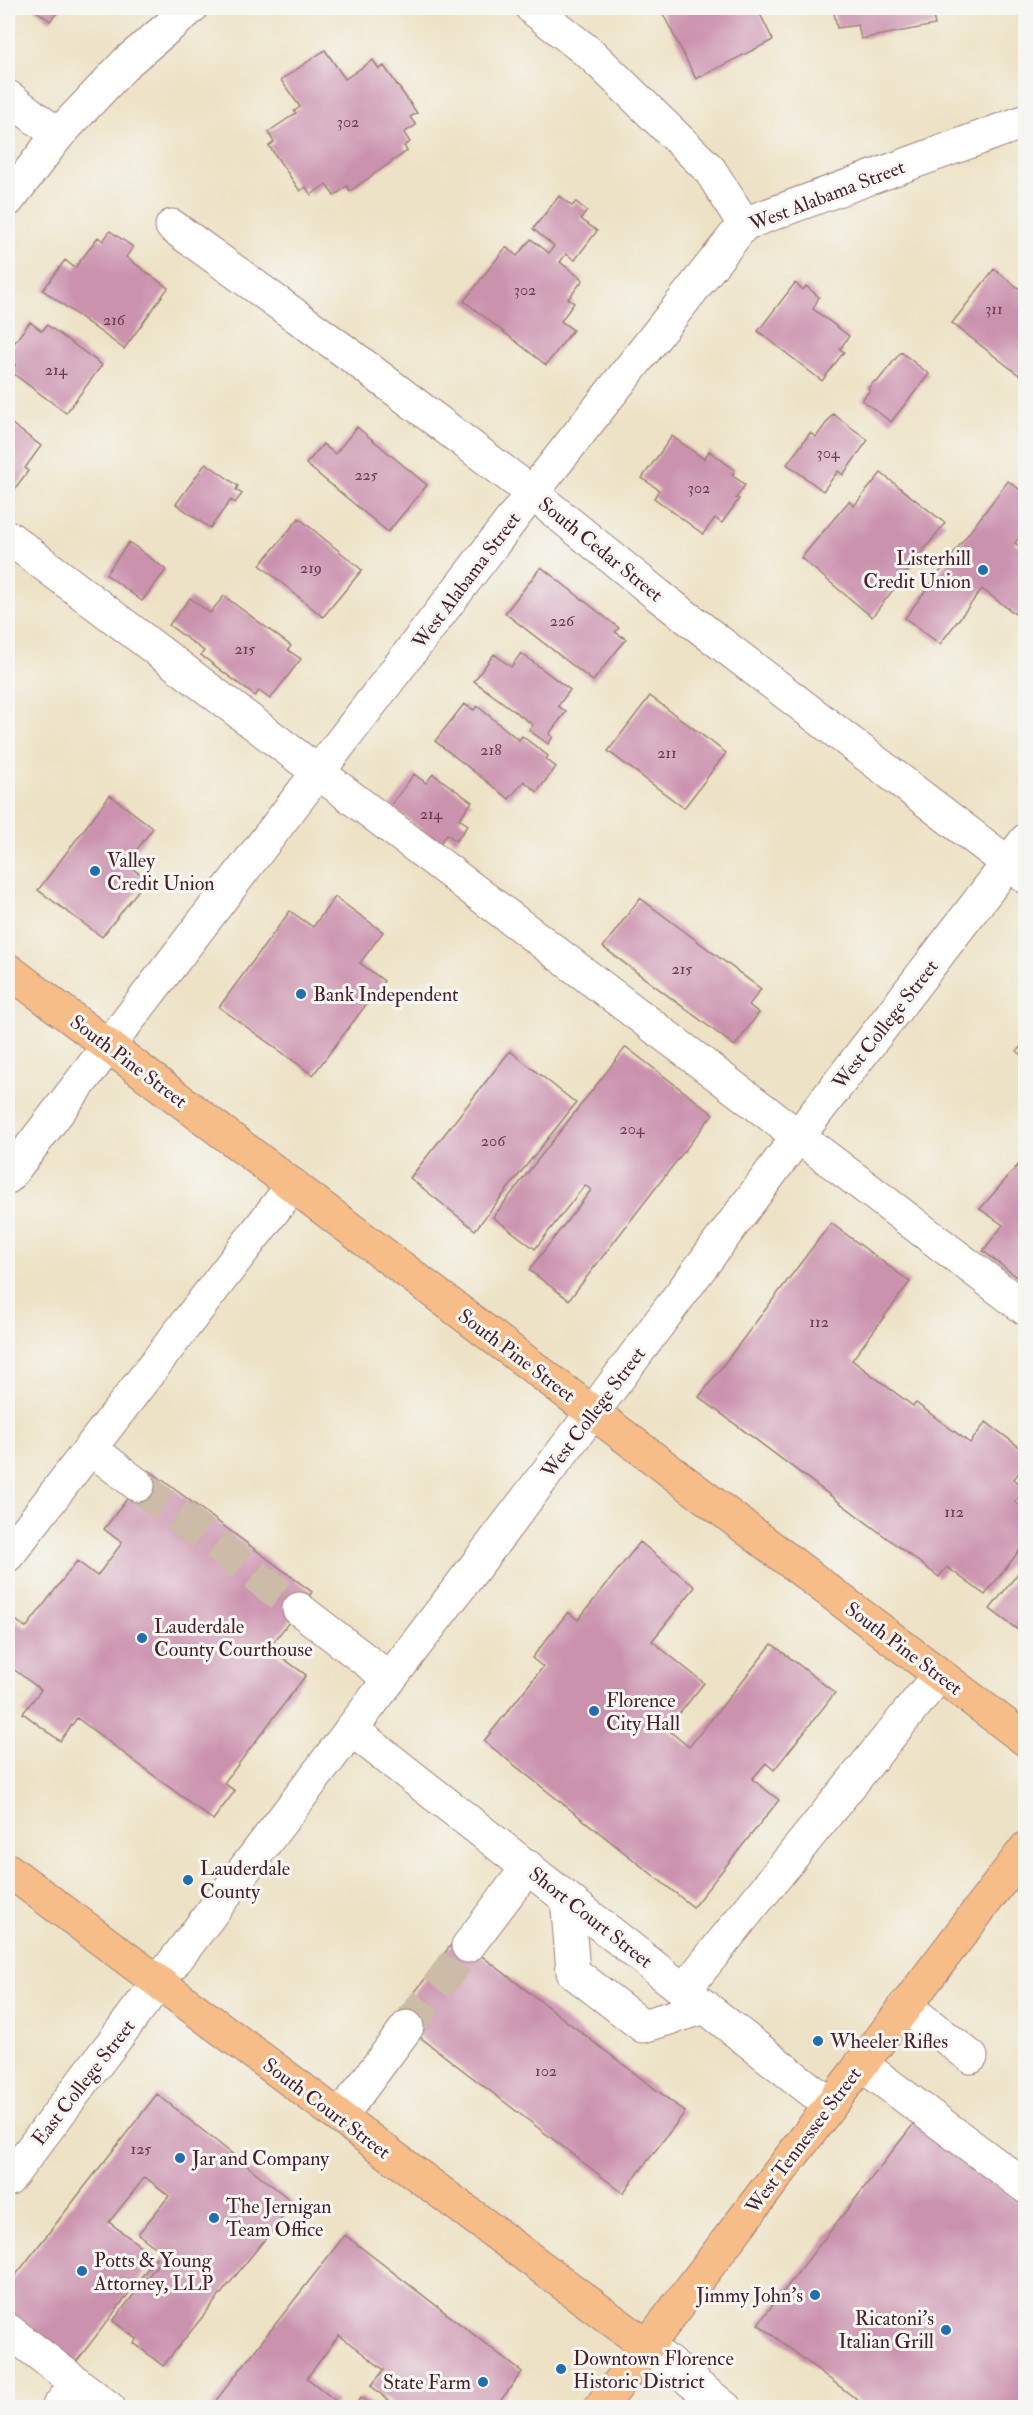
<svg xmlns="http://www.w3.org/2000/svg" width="1033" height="2415" font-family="'IM FELL Double Pica',serif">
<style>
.building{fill:#cb92ae}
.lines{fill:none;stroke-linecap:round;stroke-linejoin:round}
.minor-tunnel{stroke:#ccbba6;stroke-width:33;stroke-dasharray:33 16;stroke-linecap:butt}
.minor-casing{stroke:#9c8078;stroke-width:35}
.major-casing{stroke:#9c8078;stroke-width:35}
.minor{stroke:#fff;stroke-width:33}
.major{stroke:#f7bd88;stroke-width:33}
.poi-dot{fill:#1f6fb2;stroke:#f6f6f2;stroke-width:2}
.labels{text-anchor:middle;stroke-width:6;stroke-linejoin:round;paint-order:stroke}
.number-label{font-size:16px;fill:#6a3c4c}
.street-label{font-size:20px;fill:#4a1f2b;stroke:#f6f6f2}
.poi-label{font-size:20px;fill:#4a1f2b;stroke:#f6f6f2;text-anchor:start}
</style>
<rect width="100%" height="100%" fill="#f6f6f2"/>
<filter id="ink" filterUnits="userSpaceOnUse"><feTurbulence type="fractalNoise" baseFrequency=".0167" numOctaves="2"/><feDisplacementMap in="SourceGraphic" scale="12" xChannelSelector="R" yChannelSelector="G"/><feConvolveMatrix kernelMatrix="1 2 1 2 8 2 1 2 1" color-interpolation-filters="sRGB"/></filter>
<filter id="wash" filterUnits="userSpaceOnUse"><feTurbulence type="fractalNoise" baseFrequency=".008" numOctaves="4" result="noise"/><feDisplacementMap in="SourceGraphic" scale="24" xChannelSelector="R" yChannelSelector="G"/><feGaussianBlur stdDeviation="1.35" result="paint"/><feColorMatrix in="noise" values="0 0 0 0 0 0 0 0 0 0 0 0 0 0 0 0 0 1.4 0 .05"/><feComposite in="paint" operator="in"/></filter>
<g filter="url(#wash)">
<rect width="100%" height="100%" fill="#ede2c5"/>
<g id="blocks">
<path class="building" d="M33,8H61L50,21Z
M660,8H757L773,40L696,79Z
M833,8H948V9L932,11L935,25L861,39L858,25L837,28Z
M325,50L345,79L373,60L379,69L384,66L417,113L410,117L416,125L404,133L410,142L404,146L407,151L350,191L347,186L334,196L326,184L311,195L306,187L300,191L269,146L274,142L268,132L296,113L294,111L300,107L281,80Z
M559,196L572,206L576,202L587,211L581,219L597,231L575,260L566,254L560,262L583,280L568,299L574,303L561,321L573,330L546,365L464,301L506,247L517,256L531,239L549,253L554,246L533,229Z
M110,231L133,247L126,257L168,288L124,349L43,290L65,260L75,268L98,237L103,241Z
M994,269L1026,294V366L1019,375L952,323Z
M795,283L803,290L806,286L819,297L813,309L849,336L840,349L844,352L822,381L758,331Z
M30,322L42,331L47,325L102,365L66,413L11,372L16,364L8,357V351Z
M901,352L929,374L891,422L862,400L870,390L868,388L875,381L877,382Z
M833,414L868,440L843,475L838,471L823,491L787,464L810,433L816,437Z
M8,421L41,446L25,468L28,471L10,495L8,493Z
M357,427L427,485L388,532L306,464L323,444L335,454Z
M672,436L704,459L709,451L735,470L732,475L745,485L736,498L739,499L722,523L715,518L703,534L654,498L659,490L642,478Z
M206,463L238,486L236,490L242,494L235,503L231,500L210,528L176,504Z
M881,473L945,523L872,617L801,558L849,501L854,506Z
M1008,481L1026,494V528L1015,543L1026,551V622L982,589L940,644L905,618Z
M299,518L362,570L323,617L260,565Z
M129,542L166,570L142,601L106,574Z
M541,567L619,628L615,632L626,639L593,681L505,613Z
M224,596L291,646L288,650L301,659L270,699L259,691L255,696L201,655L204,651L169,625L190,598L210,613Z
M521,653L570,690L558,706L566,712L549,734L553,737L548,744L529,730L533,725L474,681L494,654L511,667Z
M650,696L726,753L684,808L608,751Z
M464,704L474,710L477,706L519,740L522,736L548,756L546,759L556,767L537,792L524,781L509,799L435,741Z
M414,774L426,783L433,774L472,802L459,819L468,825L456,841L447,834L440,843L390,806Z
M110,795L153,828L126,864L147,879L102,937L38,890Z
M335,897L383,932L360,963L384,981L313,1075L219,1007L290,911L313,927Z
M640,898L761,989L749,1005L759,1013L735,1046L603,947Z
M1026,1041V1059L1017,1051Z
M626,1047L713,1114L569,1300L529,1270L591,1190L585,1185L535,1249L493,1217Z
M510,1051L576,1103L475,1230L410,1178Z
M1026,1156V1284L983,1251L1003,1225L980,1209Z
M831,1223L910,1282L852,1360L913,1406L916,1403L970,1443L986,1422L1026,1452V1464L1014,1479L1025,1488L1015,1502L1026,1510V1542L985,1595L947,1567L939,1577L699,1397Z
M149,1470L312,1592L269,1648L306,1675L224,1783L235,1791L213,1820L77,1718L60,1741L23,1713L41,1690L8,1665V1614L26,1628L77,1561L97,1576L122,1543L104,1529Z
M640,1542L695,1587L652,1641L704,1683L667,1729L689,1747L772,1644L835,1693L774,1770L766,1763L752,1779L779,1800L693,1907L484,1741L543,1667L532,1658L568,1612L578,1620Z
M1026,1563V1636L990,1609Z
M457,1937L685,2112L623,2193L395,2018Z
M157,2094L294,2203L163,2366L134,2343L137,2339L113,2321L165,2255L138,2234L169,2196L145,2177L109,2222L156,2258L73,2366L8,2317V2285Z
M915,2122L1026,2208V2408H868L758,2324Z
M345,2235L522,2372L495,2408H398L371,2386L384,2370L339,2335L307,2378L337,2402L333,2408H210Z
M361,2397L376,2408H353Z"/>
</g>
</g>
<g filter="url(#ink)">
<use href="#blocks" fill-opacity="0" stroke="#9c8078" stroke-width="1.5"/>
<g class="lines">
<path class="minor-tunnel" d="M138,1485L299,1609
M407,2027L468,1946"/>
<g class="minor-casing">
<path id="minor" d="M532,8L593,56L710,170L744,224
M8,97L58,135
M8,200L58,135L127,62L191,8
M172,226L350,355L532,493L659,596L1026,877
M8,537L1026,1309
M8,1177L532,493L744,224L1026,121
M90,1448L138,1485
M8,1555L293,1185
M299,1609L390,1679
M351,1729L830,2105
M567,1898L573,1972L643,2026L706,2007
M468,1946L528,1867
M684,1990L939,1675
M905,2006L971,2057
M861,2064L1026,2187
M340,2117L407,2027
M8,2180L593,1412L799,1135L1026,840
M8,2330L109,2408
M647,2346L725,2408
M58,2408L77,2383"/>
</g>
<g class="major-casing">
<path id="major" d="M8,970L1026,1740
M8,1870L647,2346
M600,2408L1026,1848"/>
</g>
<use href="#minor" class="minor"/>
<use href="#major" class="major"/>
</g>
</g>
<g class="poi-dot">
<circle cx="983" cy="570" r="6"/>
<circle cx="95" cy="871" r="6"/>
<circle cx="301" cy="994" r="6"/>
<circle cx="142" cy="1638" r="6"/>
<circle cx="594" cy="1711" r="6"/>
<circle cx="188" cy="1880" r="6"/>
<circle cx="818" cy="2041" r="6"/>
<circle cx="180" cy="2158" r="6"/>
<circle cx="214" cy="2218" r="6"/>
<circle cx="82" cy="2271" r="6"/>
<circle cx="815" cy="2295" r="6"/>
<circle cx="946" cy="2330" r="6"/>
<circle cx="561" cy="2369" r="6"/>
<circle cx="483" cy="2382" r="6"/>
</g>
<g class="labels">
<g class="number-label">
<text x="348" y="127">302</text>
<text x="525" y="295">302</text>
<text x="994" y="314">311</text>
<text x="114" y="325">216</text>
<text x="56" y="375">214</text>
<text x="828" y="458">304</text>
<text x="366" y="480">225</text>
<text x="699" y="493">302</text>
<text x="311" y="573">219</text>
<text x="562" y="626">226</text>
<text x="245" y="654">215</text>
<text x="491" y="755">218</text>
<text x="667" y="758">211</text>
<text x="431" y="819">214</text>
<text x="682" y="974">215</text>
<text x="632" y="1134">204</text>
<text x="493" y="1146">206</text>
<text x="819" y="1327">112</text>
<text x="954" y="1517">112</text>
<text x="546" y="2076">102</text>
<text x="141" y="2154">125</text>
</g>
<g class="street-label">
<text transform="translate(827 195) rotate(-21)" y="7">West Alabama Street</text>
<text transform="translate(601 549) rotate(39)" y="7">South Cedar Street</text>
<text transform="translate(466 580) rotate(-53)" y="7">West Alabama Street</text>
<text transform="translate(885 1024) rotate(-52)" y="7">West College Street</text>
<text transform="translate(129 1061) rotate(37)" y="7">South Pine Street</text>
<text transform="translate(517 1355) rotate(37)" y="7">South Pine Street</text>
<text transform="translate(593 1412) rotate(-53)" y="7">West College Street</text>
<text transform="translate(904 1648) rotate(37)" y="7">South Pine Street</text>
<text transform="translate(591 1917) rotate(38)" y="7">Short Court Street</text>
<text transform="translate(83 2082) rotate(-52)" y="7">East College Street</text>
<text transform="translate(327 2108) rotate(37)" y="7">South Court Street</text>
<text transform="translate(803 2140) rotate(-53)" y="7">West Tennessee Street</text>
</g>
<g class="poi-label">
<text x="971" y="565" text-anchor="end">Listerhill<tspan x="971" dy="23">Credit Union</tspan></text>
<text x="107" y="867">Valley<tspan x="107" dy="23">Credit Union</tspan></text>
<text x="313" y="1001">Bank Independent</text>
<text x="154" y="1633">Lauderdale<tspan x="154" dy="23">County Courthouse</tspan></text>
<text x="606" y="1707">Florence<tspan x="606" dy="23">City Hall</tspan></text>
<text x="200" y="1875">Lauderdale<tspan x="200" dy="23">County</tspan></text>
<text x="830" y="2048">Wheeler Rifles</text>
<text x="192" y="2165">Jar and Company</text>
<text x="226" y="2213">The Jernigan<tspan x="226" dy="23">Team Office</tspan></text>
<text x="94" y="2267">Potts &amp; Young<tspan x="94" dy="23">Attorney, LLP</tspan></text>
<text x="803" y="2302" text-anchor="end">Jimmy John's</text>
<text x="934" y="2325" text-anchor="end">Ricatoni's<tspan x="934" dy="23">Italian Grill</tspan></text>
<text x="573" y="2365">Downtown Florence<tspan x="573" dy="23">Historic District</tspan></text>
<text x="471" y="2389" text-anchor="end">State Farm</text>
</g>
</g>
<rect width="1033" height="2415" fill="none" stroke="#f6f6f2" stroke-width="30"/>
</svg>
